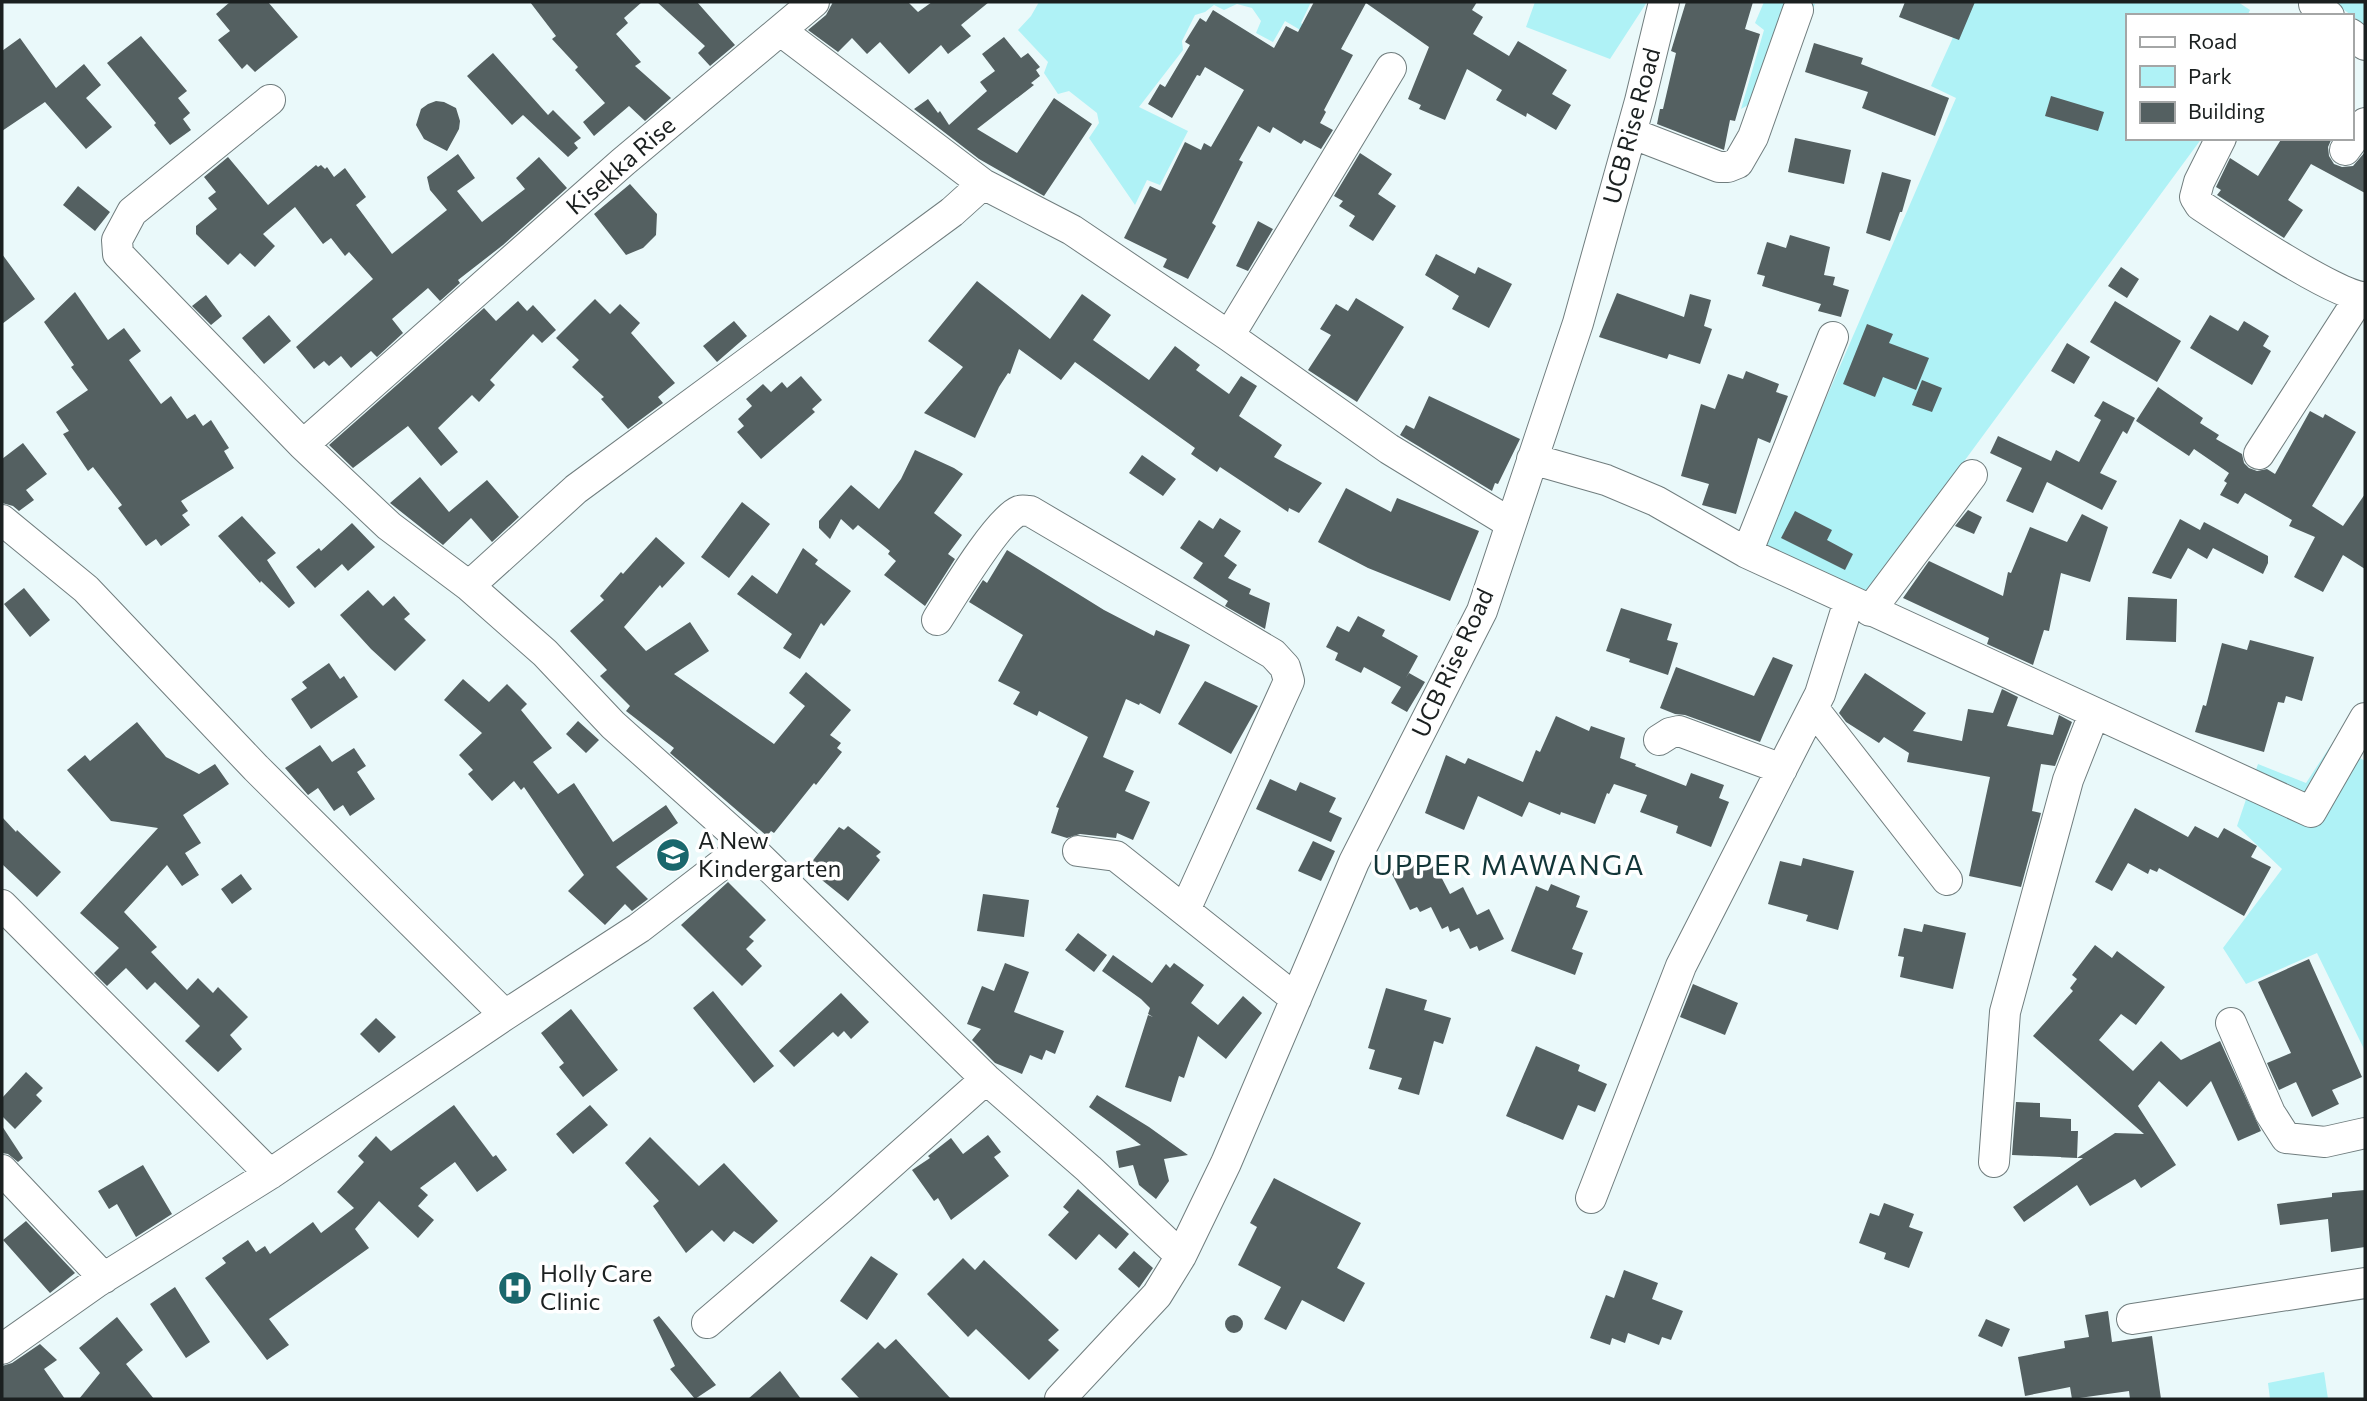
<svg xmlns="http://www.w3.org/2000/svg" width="2367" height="1401" font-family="Commissioner,sans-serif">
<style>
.green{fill:#aff2f6}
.building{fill:#546061}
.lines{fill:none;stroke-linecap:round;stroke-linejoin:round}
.minor-casing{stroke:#707d7e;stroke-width:32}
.minor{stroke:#fff;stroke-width:30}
.labels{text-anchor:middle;stroke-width:7;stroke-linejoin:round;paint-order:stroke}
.street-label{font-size:24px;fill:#1b2020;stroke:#fff}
.poi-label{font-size:24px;fill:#1b2020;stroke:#fff;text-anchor:start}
.quarter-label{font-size:28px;letter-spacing:2px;fill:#133638;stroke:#fff}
</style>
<rect width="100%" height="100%" fill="#eaf9fa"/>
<path class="green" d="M1039,2H1311L1301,23L1304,26L1302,31L1285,21L1273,42L1256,33L1261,21L1252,8L1237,4L1224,10L1214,5L1205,12L1195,15L1182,41L1183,50L1139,107L1188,131L1160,185L1147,180L1135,205L1089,138L1099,123L1097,113L1069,91L1058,94L1044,73L1048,62L1018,30L1031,16Z
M1535,2H1647L1610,59L1526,27Z
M1764,2L1815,4L1780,87L1741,109L1764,30L1755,23Z
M1969,2H2238L2250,10L2247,16H2127V138H2202L1865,596L1763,544L1956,98L1931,86Z
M2333,2H2365V25Z
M2333,742L2365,761V1051L2317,953L2246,984L2223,948L2282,869L2237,826L2258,764L2306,783Z
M2324,1372L2328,1399H2270L2268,1383Z"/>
<path class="building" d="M230,2H268L298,37L255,72L247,64L242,69L218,40L230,31L216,14Z
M530,2H642L624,18L628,23L616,34L641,62L635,66L671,98L645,121L629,106L594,136L583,122L605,103L575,70L578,67L552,39L556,36Z
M657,2H697L735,45L710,66L698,53L705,46Z
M833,2H908L918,12L932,2H989L961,25L971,36L948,54L941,45L909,74L880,42L867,54L852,38L838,52L808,30L826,15Z
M1314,2H1477L1472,10L1483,17L1473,34L1509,56L1518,41L1567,70L1552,94L1571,105L1556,130L1527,113L1526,117L1496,100L1502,90L1467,69L1445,120L1419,109L1421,105L1408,99L1429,47L1366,3L1341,49L1353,55L1324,110L1326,112L1320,123L1333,130L1321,149L1304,140L1301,144L1273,127L1270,133L1258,126L1239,160L1243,162L1212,223L1216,226L1188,279L1163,267L1167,259L1124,238L1150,186L1161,191L1185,142L1201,150L1204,143L1211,147L1244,90L1205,67L1200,76L1197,75L1172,118L1148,104L1160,84L1165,87L1190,45L1185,42L1200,18L1206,22L1213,10L1274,48L1286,26L1298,32Z
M1686,2H1753L1745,29L1760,34L1735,121L1730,120L1724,150L1657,124L1660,109H1663L1676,53L1671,51Z
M1905,2H1975L1959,40L1899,17Z
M141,36L187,91L178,98L190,113L183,119L191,130L170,145L154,125L156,123L107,63Z
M1004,37L1021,58L1028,53L1040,67L1036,70L1040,76L1031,83L1034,85L977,129L1017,153L1054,98L1092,124L1044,196L979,159L914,109L928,99L938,113L940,111L949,125L987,91L980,82L995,71L982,54Z
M20,38L56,88L84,64L101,85L86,98L112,127L86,149L45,102L2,131V51Z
M1814,43L1863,58L1861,64L1949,98L1935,136L1862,108L1868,92L1805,72Z
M493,53L548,115L553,110L581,138L574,143L578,148L568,157L523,115L512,125L467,76Z
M2051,96L2104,112L2098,131L2045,116Z
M436,101L444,102L456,108L460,121L459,129L447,151L424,139L416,125L421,109L428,104Z
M1795,138L1851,150L1844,184L1788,172Z
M2282,138H2332L2328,147L2329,156L2334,164L2342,167L2353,166L2365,152V193L2311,164L2288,200L2303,210L2284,238L2217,195L2221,190L2216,187L2230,158L2258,176Z
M1360,153L1392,174L1378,194L1396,206L1373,241L1349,226L1355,216L1339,206L1343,201L1334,196Z
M458,154L475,178L457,191L482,222L525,189L516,178L539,157L567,188L503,245L458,280L460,283L440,301L428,288L392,319L403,333L377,357L371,351L351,368L341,356L329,366L324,361L314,369L296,347L373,279L349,252L345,256L331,238L323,244L295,207L263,234L275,246L255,267L240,253L228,265L196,234V226L217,209L208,198L216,192L204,177L228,157L268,205L316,165L318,167L321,165L325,169L327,167L334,177L345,168L366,197L356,205L392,254L447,210L430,190L427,177Z
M1882,172L1911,180L1902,212H1900L1890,241L1866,233Z
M630,184L657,214L656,235L643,248L626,255L594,214Z
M78,186L110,212L95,231L63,205Z
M1258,221L1273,229L1248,271L1236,266Z
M1790,235L1830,247L1824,275L1835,277L1833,285L1849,290L1841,317L1818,311L1821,304L1762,286L1765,276L1757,274L1767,242L1786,248Z
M2,254L35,299L2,324Z
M1436,254L1475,274L1478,267L1512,284L1489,328L1452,309L1459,296L1425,275Z
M2121,267L2139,279L2127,298L2108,286Z
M977,281L1050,339L1082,294L1111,315L1093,340L1149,380L1175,346L1200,365L1196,370L1229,394L1241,376L1257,386L1239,416L1282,445L1274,457L1322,483L1299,513L1289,508L1288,512L1220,467L1217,472L1191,454L1195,448L1075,362L1061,380L1019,349L1010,374L1008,373L999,387L975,438L924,413L963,367L928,341Z
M75,292L108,340L124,328L141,351L129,360L161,404L171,396L187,419L195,414L203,426L211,420L229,448L224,451L234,468L181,501L188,511L182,515L190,525L161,546L156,539L146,546L118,508L122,505L93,467L88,471L63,434L69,431L56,412L88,390L71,367L74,365L44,322Z
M1617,293L1684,317L1690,294L1711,300L1704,326L1712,329L1700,364L1669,354L1667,359L1599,337Z
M206,295L222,316L211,325L192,306Z
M1356,298L1404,327L1357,402L1308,370L1331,335L1320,329L1336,304L1348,311Z
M595,299L610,314L620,304L640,323L631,333L675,383L658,397L663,403L628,429L601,399L604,397L572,367L579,360L556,338Z
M518,301L527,311L533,305L556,330L542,343L533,334L490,380L495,385L479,402L472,395L438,428L458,452L441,466L408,426L353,468L329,445L484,308L496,321Z
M2115,301L2181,341L2157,382L2090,342Z
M269,315L291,341L264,364L242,338Z
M2210,315L2238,331L2244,321L2269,336L2263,346L2271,351L2252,385L2190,348Z
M734,321L747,336L717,362L703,346Z
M1867,324L1893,334L1889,343L1929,358L1916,390L1883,377L1875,397L1843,384Z
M2067,343L2090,357L2074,384L2051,371Z
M1746,371L1779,384L1776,392L1788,396L1770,443L1758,438L1736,514L1702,505L1709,484L1681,476L1701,404L1715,409L1728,374L1743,379Z
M801,376L822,400L812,409L815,412L761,459L737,432L744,426L738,419L752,406L746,399L763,384L771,392L782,382L787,388Z
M1922,380L1942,388L1932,412L1912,405Z
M2158,387L2203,418L2200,423L2219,435L2216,439L2242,454L2244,463L2249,468L2257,471L2267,469L2275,474L2310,411L2323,418L2325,414L2356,432L2312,506L2343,526L2365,494V569L2343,555L2323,592L2294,577L2315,537L2289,526L2292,520L2245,493L2238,504L2220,495L2227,483L2224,481L2229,473L2194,449L2189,456L2136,421Z
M1429,396L1520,439L1498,484L1495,483L1492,491L1400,435L1406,425L1414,429Z
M2103,401L2135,418L2127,434L2123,431L2100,473L2117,481L2102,510L2047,482L2033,513L2006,501L2022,468L1990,453L1998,436L2051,461L2056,450L2079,462L2101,420L2094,416Z
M23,443L47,474L26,490L34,500L19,511L13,506L2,503V459Z
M915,450L954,468L963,474L934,513L962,535L948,554L955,559L925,606L884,575L896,561L888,554L890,551L858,525L853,530L841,519L830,539L819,528V521L851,485L879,509L901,479Z
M1142,455L1176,479L1163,496L1129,473Z
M420,477L449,512L487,480L519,517L492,542L471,518L443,545L390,503Z
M1346,488L1391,512L1397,498L1479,531L1450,601L1368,568L1318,542Z
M742,502L770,524L729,578L701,557Z
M1968,510L1982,517L1974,534L1955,526Z
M1795,511L1832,530L1827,540L1853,554L1845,570L1781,538Z
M2082,514L2108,527L2090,582L2061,573L2049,631L2044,630L2033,665L1987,644L1989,638L1903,598L1929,561L2003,596L2008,572L2011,573L2030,527L2067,542Z
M242,516L276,553L267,560L295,603L289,608L261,581L260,583L218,536Z
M1220,518L1241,531L1224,556L1237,565L1228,578L1251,589L1249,594L1270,603L1265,629L1225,606L1228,601L1193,578L1203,563L1180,548L1199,520L1213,529Z
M2180,519L2200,530L2204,522L2268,556V563L2263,574L2213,548L2207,559L2188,548L2171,579L2152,573Z
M352,523L375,547L348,571L342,564L315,588L296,567L319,548L321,551Z
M656,537L685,563L662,588L660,585L624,627L646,651L690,622L709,651L674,674L774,744L805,706L789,693L806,672L851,710L830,735L841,743L837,748L842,752L816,785L814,783L774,833L771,831L767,836L670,753L674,748L626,711L630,706L600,676L607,670L570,631L604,600L600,596L621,572L623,574Z
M803,548L818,560L815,564L851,591L824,626L821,623L800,659L783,648L792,634L737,594L752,575L777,594Z
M1007,550L1104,610L1154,636L1156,630L1190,645L1160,714L1140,703L1139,705L1126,699L1103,757L1134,771L1125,791L1150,802L1133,840L1117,833L1116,838L1080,834L1067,838L1051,833L1059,808L1056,807L1088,737L1039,711L1037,716L1013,704L1020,692L998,681L1023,635L969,602L983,580L987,583Z
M24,588L50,620L30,637L4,604Z
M368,590L383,606L394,596L410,614L404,619L426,640L395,671L371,649L340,615Z
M2128,597L2177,599L2176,642L2126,640Z
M1621,608L1672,624L1667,640L1678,643L1668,675L1629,662L1630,659L1606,651Z
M1358,616L1385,630L1382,636L1418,656L1406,678L1409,673L1425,682L1407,712L1391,703L1401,687L1364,667L1361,673L1335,660L1338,653L1326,647L1337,626L1349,632Z
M2250,640L2314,657L2302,701L2286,696L2284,703L2278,702L2264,752L2195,732L2203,705L2206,706L2222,643L2247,650Z
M1773,657L1793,665L1760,742L1685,715L1675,714L1660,708L1676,667L1754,696Z
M329,663L340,679L344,676L358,697L311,729L291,699L307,688L302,682Z
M1865,673L1926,713L1913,731L1962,741L1968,709L1993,713L2002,689L2018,697L2007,726L2053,735L2059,715L2072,722L2055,766L2041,764L2032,811L2041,813L2021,887L1969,876L1990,777L1907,762L1909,753L1884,737L1879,743L1846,722L1839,713Z
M463,679L489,702L507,684L527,704L521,710L552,748L533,762L558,794L574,783L613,842L666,805L678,823L616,867L648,899L632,911L625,904L605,925L568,891L584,875L524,787L521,790L514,781L492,801L468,774L473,770L459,755L482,733L444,700Z
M1205,681L1258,706L1231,754L1178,724Z
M1556,716L1589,731L1591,726L1625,738L1620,758L1636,764L1635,766L1686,786L1691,773L1724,785L1719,798L1729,802L1711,847L1676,833L1678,826L1640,812L1647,795L1614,784L1609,794L1607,793L1595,824L1561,812L1560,815L1529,802L1522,817L1478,796L1464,830L1425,813L1446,755L1465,764L1468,758L1523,782L1536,750L1540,752Z
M578,721L599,740L586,753L566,734Z
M137,722L166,757L199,774L215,764L229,784L183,815L201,843L185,853L199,875L182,886L167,865L124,912L157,947L151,952L187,990L198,978L213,993L218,987L248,1017L230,1035L242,1049L218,1072L185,1041L200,1026L155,982L147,990L126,968L107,986L94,973L119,948L80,913L158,828L111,821L67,770L85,755L90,761Z
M320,745L332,762L354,748L366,766L357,772L375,799L350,816L343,805L334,811L318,788L308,795L285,768Z
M1270,779L1296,791L1300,782L1336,798L1329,812L1342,818L1331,842L1256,809Z
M2135,808L2188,837L2195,826L2218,838L2224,828L2257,846L2251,857L2271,867L2244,916L2159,868L2157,872L2150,869L2148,874L2128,863L2112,891L2095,882Z
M2,817L16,832L17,830L61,872L37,897L2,864Z
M848,826L881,852L876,856L880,860L848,901L807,868L839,827L844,830Z
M1313,841L1335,851L1321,881L1298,871Z
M1414,856L1421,871L1435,865L1450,894L1463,887L1477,915L1489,909L1504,939L1479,951L1477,946L1470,949L1459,928L1450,932L1448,926L1442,929L1431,907L1420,912L1417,907L1410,910L1389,868Z
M1803,858L1854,871L1838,930L1806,921L1808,915L1768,904L1780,861L1801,866Z
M241,874L252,889L232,904L221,889Z
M728,882L766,920L749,937L754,941L746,949L762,966L742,986L681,925Z
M1551,884L1580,896L1576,907L1588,911L1572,949L1583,953L1575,975L1511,951L1536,886L1548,891Z
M983,894L1029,900L1024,937L977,931Z
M1924,924L1966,933L1953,989L1900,977L1904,957L1898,956L1904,928L1922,932Z
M1078,933L1107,955L1094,972L1065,950Z
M2095,945L2112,958L2117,951L2165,987L2136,1025L2121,1014L2099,1040L2133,1071L2161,1041L2181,1060L2220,1041L2261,1131L2238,1141L2211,1081L2187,1107L2159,1081L2138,1106L2176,1165L2141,1188L2135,1179L2090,1206L2077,1185L2024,1222L2013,1207L2083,1158L2012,1155L2016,1102L2040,1103V1117L2071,1119V1131H2078L2077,1158L2115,1133L2144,1134L2033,1036L2073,991L2070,988L2077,979L2072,975Z
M1113,955L1152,983L1166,964L1170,968L1174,963L1204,985L1191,1003L1218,1025L1243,996L1262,1013L1226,1059L1198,1036L1184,1078L1179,1076L1171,1102L1125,1087L1148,1015L1153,1017L1148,1014L1150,1008L1141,999L1102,971Z
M2309,959L2362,1077L2332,1090L2339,1104L2312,1117L2296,1082L2279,1090L2267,1063L2291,1053L2258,982Z
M1005,963L1029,972L1014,1012L1064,1031L1055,1054L1046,1050L1042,1060L1030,1055L1022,1074L995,1063L972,1040L981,1029L967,1024L982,986L994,991Z
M1693,984L1738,1003L1725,1035L1680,1017Z
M1386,988L1427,1000L1424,1010L1451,1018L1443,1044L1434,1041L1419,1095L1398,1089L1402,1078L1369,1069L1375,1050L1368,1048Z
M713,991L774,1066L754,1083L693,1008Z
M841,993L869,1022L851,1039L844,1031L838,1037L833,1032L794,1067L779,1051Z
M571,1009L618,1070L583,1097L559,1067L564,1063L541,1033Z
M376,1018L396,1037L379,1053L360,1034Z
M1536,1046L1580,1065L1578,1071L1607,1084L1595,1112L1578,1105L1563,1140L1506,1116Z
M26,1072L43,1088L36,1095L42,1101L15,1129L2,1116V1098Z
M1097,1095L1149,1127L1188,1155L1164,1159L1169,1181L1156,1199L1139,1185L1133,1165L1119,1168L1116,1151L1141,1145L1089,1107Z
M454,1105L493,1157L496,1155L507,1170L477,1192L455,1162L420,1188L428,1195L418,1206L434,1220L418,1238L379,1201L355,1229L369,1248L269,1319L289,1345L267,1360L205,1278L226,1263L222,1258L248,1240L256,1252L265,1246L270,1254L313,1222L321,1233L354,1208L337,1192L364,1162L358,1156L376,1136L391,1151Z
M590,1105L608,1125L573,1154L556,1134Z
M2,1126L23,1158L18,1162L8,1154L2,1153Z
M988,1135L1001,1152L994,1157L1009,1176L951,1220L938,1198L934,1201L912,1170L930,1158L928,1156L951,1138L963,1154Z
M650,1137L699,1186L724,1163L778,1221L753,1244L734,1231L724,1242L712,1230L686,1253L653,1206L659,1201L625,1163Z
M143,1165L172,1214L136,1237L117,1204L109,1209L98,1191Z
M1274,1178L1361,1223L1337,1268L1365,1283L1344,1322L1302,1300L1286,1330L1264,1319L1281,1287L1238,1265L1257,1227L1250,1223Z
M1078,1189L1129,1234L1116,1249L1099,1234L1076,1260L1048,1235L1069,1212L1063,1207Z
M2365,1190V1247L2331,1252L2328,1219L2280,1225L2277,1204L2332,1197V1193Z
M1884,1203L1914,1214L1909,1227L1923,1232L1909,1268L1884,1259L1886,1253L1859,1243L1870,1213L1879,1216Z
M26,1221L75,1273L50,1293L3,1240Z
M1134,1251L1153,1268L1139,1288L1118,1269Z
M871,1256L898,1274L867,1320L840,1301Z
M963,1258L975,1270L984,1260L1059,1330L1048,1340L1059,1350L1029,1380L976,1329L968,1337L927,1294Z
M1624,1270L1658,1283L1652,1299L1683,1311L1671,1340L1662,1337L1659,1345L1628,1333L1625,1343L1612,1338L1610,1345L1590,1338L1606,1295L1614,1298Z
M175,1287L210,1342L186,1358L150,1304Z
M2108,1311L2112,1342L2152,1336L2161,1399H2130L2129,1391L2072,1399L2070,1387L2025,1396L2018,1357L2065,1348L2064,1341L2089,1337L2085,1315Z
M1225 1324a9 9 0 1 1 18 0a9 9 0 1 1-18 0Z
M659,1316L716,1385L695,1399L670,1369L675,1366L653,1320Z
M117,1317L143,1350L126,1364L154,1399H79L100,1373L79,1348Z
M1986,1319L2010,1329L2002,1347L1978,1336Z
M896,1339L951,1399H860L841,1379L878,1342L885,1349Z
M40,1344L57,1360L44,1369L65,1399H2V1366L12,1363Z
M780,1371L801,1399H748Z"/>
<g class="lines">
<g class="minor-casing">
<path id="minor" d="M2314,4L2329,16
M781,31L983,184L1072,230L1229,336L1389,449L1510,523
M2351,34L2365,45
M270,100L132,212L117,240L118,254L303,445L389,526L469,586
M1631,133L1719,167H1728L1738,163L1753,137L1798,10
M2221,138L2199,182L2195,197L2200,205C2227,223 2339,298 2365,297
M2345,150L2365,123
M983,184L952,212L576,489L469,586L545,653L613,725L747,845L986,1079L1089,1169L1181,1256
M1229,336L1391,68
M303,445L623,162L814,2
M2259,454L2360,297
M1532,459L1606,480L1656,501L1747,553L2311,812L2365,718
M2,520L86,589L256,768L505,1015
M1747,553L1833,337
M1870,611L1972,475
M937,620C951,598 998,519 1019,511C1022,510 1026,511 1030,511L1273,654L1285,667L1289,681L1185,910
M1813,708L1947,880
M1659,740L1670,733L1679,731L1782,769
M1078,851L1116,856L1296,999
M2,905L270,1174
M2231,1023L2270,1113L2286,1138L2325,1142L2365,1133
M1994,1162L2005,1012L2068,780L2094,714
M2,1170L104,1278
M1591,1198L1681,966L1820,694L1849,601
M2132,1319L2365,1283
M707,1323L841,1208L986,1079
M2,1349L97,1282L270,1174L505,1015L639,928L747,845
M1060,1399L1157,1295L1181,1256L1226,1163L1354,862L1482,611L1578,323L1640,101L1664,2"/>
</g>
<use href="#minor" class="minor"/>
</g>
<defs>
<g id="school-disc" transform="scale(1.75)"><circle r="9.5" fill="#1a676c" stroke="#fff"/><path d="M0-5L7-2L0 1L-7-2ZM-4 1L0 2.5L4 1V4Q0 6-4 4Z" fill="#fff"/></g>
<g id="hospital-disc" transform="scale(1.75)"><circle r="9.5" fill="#1a676c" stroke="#fff"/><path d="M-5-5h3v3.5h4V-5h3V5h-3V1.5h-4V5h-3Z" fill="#fff"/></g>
</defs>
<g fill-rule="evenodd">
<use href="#school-disc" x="673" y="855"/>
<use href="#hospital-disc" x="515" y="1288"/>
</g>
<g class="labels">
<g class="street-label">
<text transform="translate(1632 126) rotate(-75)" y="8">UCB Rise Road</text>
<text transform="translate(621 166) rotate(-41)" y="8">Kisekka Rise</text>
<text transform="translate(1453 663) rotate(-65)" y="8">UCB Rise Road</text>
</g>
<g class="poi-label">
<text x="698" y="849">A New<tspan x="698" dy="28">Kindergarten</tspan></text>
<text x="540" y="1282">Holly Care<tspan x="540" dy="28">Clinic</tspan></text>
</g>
<g class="quarter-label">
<text x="1509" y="875">UPPER MAWANGA</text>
</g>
</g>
<rect width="2367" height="1401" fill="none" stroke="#1b2020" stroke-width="7"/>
<rect x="2126" y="14" width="228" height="126" fill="#ffffff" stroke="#a4a6a6" stroke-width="2"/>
<rect x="2140" y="37" width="35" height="10" fill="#ffffff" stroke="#a4a6a6" stroke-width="2"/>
<text x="2188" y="49" font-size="21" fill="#1b2020">Road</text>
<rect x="2140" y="66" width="35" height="21" fill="#aff2f6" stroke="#a4a6a6" stroke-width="2"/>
<text x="2188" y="84" font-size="21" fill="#1b2020">Park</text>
<rect x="2140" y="102" width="35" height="21" fill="#546061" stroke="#a4a6a6" stroke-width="2"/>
<text x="2188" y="119" font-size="21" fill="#1b2020">Building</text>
</svg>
